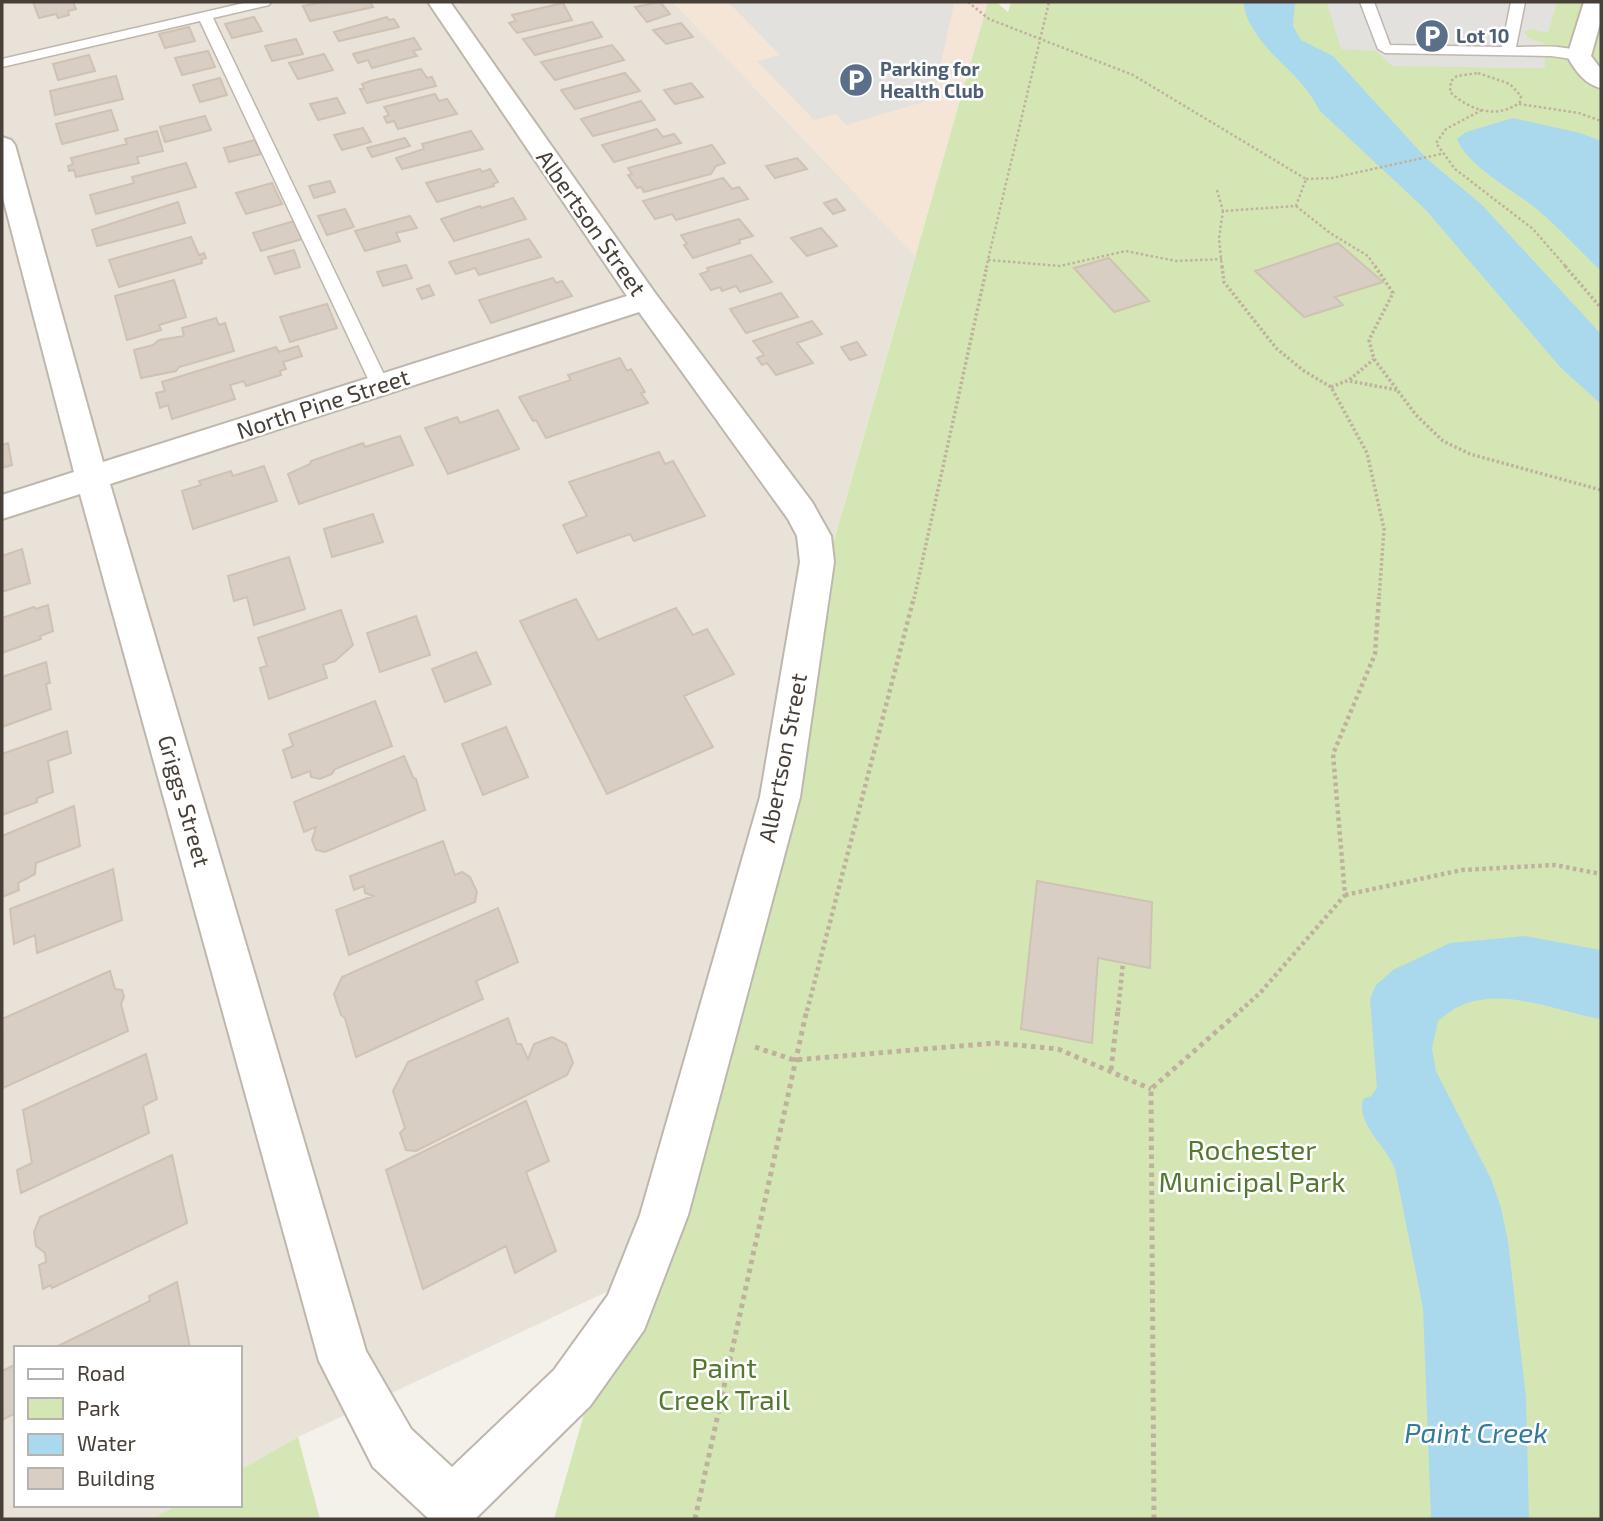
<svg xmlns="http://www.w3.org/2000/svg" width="1603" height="1521" font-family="'Exo 2',sans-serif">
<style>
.residential{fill:#e8e2d8}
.commercial{fill:#f5e5d7}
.green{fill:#d5e6b5}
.parking{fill:#e3e1de}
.water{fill:#aad8ed}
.building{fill:#d8cec3;stroke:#d0c2b3;stroke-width:2}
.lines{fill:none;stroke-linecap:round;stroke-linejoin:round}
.lane-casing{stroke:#bfb7ad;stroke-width:3}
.street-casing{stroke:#bfb7ad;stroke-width:4}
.path-far3{stroke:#c0b19f;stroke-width:2.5;stroke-dasharray:2.5 2.5;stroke-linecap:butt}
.path-far2{stroke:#c0b19f;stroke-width:3.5;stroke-dasharray:2.5 2.5;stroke-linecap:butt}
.path-far1{stroke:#c0b19f;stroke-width:4.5;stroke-dasharray:3.5 3.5;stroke-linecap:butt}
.path{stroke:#c0b19f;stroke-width:5;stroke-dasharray:4.5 4.5;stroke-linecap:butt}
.lane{fill:#fff;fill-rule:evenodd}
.street{fill:#fff;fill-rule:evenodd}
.labels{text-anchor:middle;stroke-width:5;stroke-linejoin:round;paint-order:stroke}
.far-service-label{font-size:19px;font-weight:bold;fill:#4e5e75;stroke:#fff;text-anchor:start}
.street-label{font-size:23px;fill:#484038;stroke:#fff}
.near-park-label{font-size:28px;fill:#51782e;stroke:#fff}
.near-water-label{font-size:28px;font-style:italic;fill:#327b9f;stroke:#fff}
</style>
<rect width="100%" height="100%" fill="#f4f0ea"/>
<path class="residential" d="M2,2H673L915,256L621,1285L298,1437L240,1470V1348H16V1505H177L152,1519H2Z"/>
<path class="commercial" d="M673,2H988L915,256Z"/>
<path class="green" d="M988,2H996L1008,12L1011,2H1601V1519H554Z
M298,1437L320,1519H152L177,1505H240V1470Z"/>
<path class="parking" d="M728,2H951L954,4L933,99L846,125L836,114L814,120L757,61L780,55Z
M1327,2H1557L1548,33L1529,29L1524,32L1530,39L1544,43L1545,68H1518L1392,66L1376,51L1341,49Z"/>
<path class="water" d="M1243,2H1295L1293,26L1301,40L1333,56L1426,158L1482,205L1601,334V404L1561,368L1425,209L1320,111C1302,75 1271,60 1252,27C1247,20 1245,10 1243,2Z
M1513,118L1580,133L1601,141V271C1580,251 1560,229 1538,210C1514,190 1468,167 1457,139L1466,132Z
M1525,936L1601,950V1019C1557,1012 1505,986 1460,1006C1452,1009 1445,1016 1438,1021L1432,1048L1436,1071L1491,1179L1501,1208L1508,1241L1526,1398L1529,1519H1431L1423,1308L1395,1169C1387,1146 1356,1125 1363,1099L1371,1096L1377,1088L1370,999L1376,985L1393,970L1450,943Z"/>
<path class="building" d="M33,2H73L76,9L68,11L69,15L58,18L56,14L39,18Z
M324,2H370L373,7L310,21L303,6Z
M660,2L670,14L647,22L635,7Z
M563,3L572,20L517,33L509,23L516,21L512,15Z
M254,17L262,31L232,38L225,24Z
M387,17L389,20L394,19L399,27L339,41L334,32Z
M592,22L602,37L535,55L523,39Z
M681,23L693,37L666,44L653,30Z
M189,27L195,41L165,48L159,34Z
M414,38L421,49L413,51L417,56L372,68L368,60L358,63L353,54Z
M296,39L303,54L272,61L265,46Z
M612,45L624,60L555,80L541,62Z
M208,51L215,67L182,75L175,58Z
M324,54L333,70L298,79L289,63Z
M89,55L95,71L58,80L53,64Z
M421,69L427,78L432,77L436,86L367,103L360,89H364L362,84L370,81Z
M625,73L640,91L575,109L561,90Z
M116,76L123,99L55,115L50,91Z
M220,78L227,95L200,102L193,85Z
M691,83L703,97L675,104L664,90Z
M435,94L439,101L447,99L457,114L398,129L394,121L387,123L384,117L389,115L384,107Z
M337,98L345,113L318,120L310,104Z
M641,101L655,120L593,136L581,119Z
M111,110L118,130L62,144L56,124Z
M205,116L211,130L165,142L160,127Z
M363,128L371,142L342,150L334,135Z
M657,129L663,137L674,134L681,143L614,162L602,145Z
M157,131L163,151L137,157L139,163L76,177L74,170L69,171L68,166L73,164L71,158L127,144L125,139Z
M471,131L483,149L402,169L396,158L424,149L422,144Z
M405,138L410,146L372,157L367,148Z
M255,140L261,154L229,162L224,148Z
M712,145L725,163L716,166L711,174L644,192L641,187L637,188L628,175L632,174L628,168Z
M797,158L807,169L775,178L766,166Z
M186,163L196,187L96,214L90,195L134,183L132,177Z
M480,169L482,172L490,169L498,182L493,184L494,186L437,202L426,183Z
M723,178L732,189L739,187L748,199L676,220L672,214L655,219L643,201Z
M330,181L335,192L314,198L309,186Z
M272,183L282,204L246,214L236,193Z
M513,198L526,219L454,241L441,219L480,206L481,208Z
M836,199L845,210L833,214L824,203Z
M178,202L185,223L97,246L92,230Z
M345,209L354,227L327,235L318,216Z
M410,216L417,228L396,233L400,241L365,251L355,231Z
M739,219L753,236L739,240L740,243L693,258L684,245L687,244L681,235Z
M294,221L302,239L261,251L253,233Z
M821,228L837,246L807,256L791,238Z
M191,237L199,255L204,253L206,258L201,260L202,263L119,287L109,260Z
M529,239L541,257L479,275L475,268L456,274L449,262Z
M1338,243L1383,282L1335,297L1343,305L1304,317L1255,271Z
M294,250L300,267L275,274L268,257Z
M751,255L772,282L740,292L736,286L722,291L720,287L711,290L700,274L709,271L707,268Z
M1109,258L1149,301L1114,312L1074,268Z
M406,265L412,278L383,286L377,272Z
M553,278L556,283L562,281L572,296L491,323L479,300Z
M174,280L186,317L159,325L161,330L127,340L115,296Z
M429,285L434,295L422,299L417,289Z
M781,293L798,317L746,333L730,309Z
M327,304L337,328L290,342L280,317Z
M216,318L219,325L225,323L234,351L179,367L176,371L141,378L134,350L153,345L159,340L184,336L182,328Z
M812,321L822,334L797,343L813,363L776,375L767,363L762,365L757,358L764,355L753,341Z
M857,342L866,355L850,360L841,347Z
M298,346L302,356L283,362L286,369L280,371L281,375L246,386L244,381L230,385L235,399L172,419L168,405L160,408L156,393L165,391L162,382L276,347L279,352Z
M620,358L627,371L631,369L645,392L641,393L648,403L546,438L536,420L533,421L519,397L571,380L568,375Z
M498,410L519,449L448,474L425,428L457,417L460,423Z
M400,436L413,465L299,504L288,474L310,464L311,461L363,443L365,447Z
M8,443L12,465L2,468V445Z
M659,452L665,464L673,461L705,516L634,541L630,534L577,553L563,525L587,516L569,482Z
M264,466L277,501L193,529L182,491L201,485L199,481L231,471L233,476Z
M373,514L383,542L332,557L324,529Z
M22,549L30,583L2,592V556Z
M289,557L305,609L254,625L247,597L234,601L228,576Z
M576,599L598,640L676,608L693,635L707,629L734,674L684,696L713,747L607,794L520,621Z
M48,605L53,631L40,636L41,639L2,653V618L34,607L36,609Z
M341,610L353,645L335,661L323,665L327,678L269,699L260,668L267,666L258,638Z
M416,616L430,655L380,672L367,633Z
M476,652L491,684L445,702L432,669Z
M46,662L50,683L46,684L51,709L2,727V677Z
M375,701L392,746L335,769L332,774L320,779L311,777L310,771L292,778L283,750L293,746L289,734Z
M506,727L528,777L483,795L462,744Z
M67,731L71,753L48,761L53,792L37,798V802L2,815V754Z
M404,756L413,777L416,779L425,810L325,852L316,850L312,840L316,827L304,832L294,802Z
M74,806L80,846L36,863L35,874L18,883L19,890L2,897V836Z
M443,841L455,875L462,872L470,877L477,892L475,902L349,955L336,910L373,896L365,893L364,886L354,890L350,876Z
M113,869L122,920L37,953L35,935L14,944L10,909Z
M1037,881L1152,902L1150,968L1098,958L1092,1043L1021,1029Z
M498,908L518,962L476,981L483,999L356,1057L345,1018L341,1015L334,994L342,977Z
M110,971L115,989L122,990L124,997L121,1004L128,1031L3,1088L2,1019Z
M508,1018L517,1044H521L528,1059L534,1044L552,1037L566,1044L573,1063L567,1075L416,1151L406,1150L400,1133L405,1128L393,1091L408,1062Z
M146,1054L157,1099L143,1106L149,1133L21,1193L17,1170L32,1163L23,1110Z
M526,1101L549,1161L526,1172L556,1251L515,1273L506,1246L423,1289L386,1170Z
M172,1155L187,1223L52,1288L51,1285L43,1289L39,1265L46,1262L45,1253L36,1246L34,1232L40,1217Z
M177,1282L190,1348H54L150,1301L149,1296Z
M16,1364V1413L2,1420V1371Z"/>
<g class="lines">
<g class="lane-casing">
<path id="lane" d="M248,2H271L269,5L213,18L389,385L386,389H374L371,385L200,21L2,67V59Z
M1360,2H1374L1390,45L1502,47L1511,2H1525L1516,47C1535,47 1571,43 1586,56L1579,60L1551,56L1385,53L1378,49Z"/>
</g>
<g class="street-casing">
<path id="street" d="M428,2H450L655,293L812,502L831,536L834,562L800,797L688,1215L644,1330L590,1406L475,1519H429L373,1467L319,1361L80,494L2,519V495L74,472L2,194V137L11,140L15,145L103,462L627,296ZM639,312L788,519L797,536L800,562L760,797L640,1215L608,1295L554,1370L452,1467L411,1429L366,1351L110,484Z
M1584,2H1601V20L1591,56L1601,69V88C1584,84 1575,70 1567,56Z"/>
</g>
<path class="path-far3" d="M968,2L989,19L1133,75L1306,179L1296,206L1223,211L1219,238L1222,268
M1478,73L1510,84L1521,96L1520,102C1498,120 1469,110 1450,92L1451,81L1457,76Z
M1519,104L1579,113L1601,121
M1482,110L1446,129L1436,143L1455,169L1533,229L1567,268
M1306,179L1332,178L1441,154
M1217,190L1223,211
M1296,206L1330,233L1368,256L1376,268
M988,260L1060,266L1126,251L1176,261L1222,259
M986,268L1049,2"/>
<path class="path-far2" d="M1222,266L1224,282L1276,348L1304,371L1331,387L1367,453L1384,529L1379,599
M1375,266L1393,293L1369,340L1374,359L1416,415L1443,441L1470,454L1601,490
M1565,266L1601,308
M1350,381L1397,390
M1331,387L1349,380L1374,359
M914,599L987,266"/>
<path class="path-far1" d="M1345,895L1462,870L1555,865L1601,874
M807,1011L914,597
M1118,1011L1123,963
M1240,1011L1260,993L1345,895L1333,754L1375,654L1379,597"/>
<path class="path" d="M755,1047L794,1060L996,1043L1058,1049L1151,1089
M1111,1070L1118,1009
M695,1519L807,1009
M1154,1519L1151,1089L1242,1009"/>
<use href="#lane" class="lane"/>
<use href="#street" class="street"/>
</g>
<defs>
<g id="parking-disc" transform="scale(1.75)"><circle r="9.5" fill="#5c6f8a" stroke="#fff"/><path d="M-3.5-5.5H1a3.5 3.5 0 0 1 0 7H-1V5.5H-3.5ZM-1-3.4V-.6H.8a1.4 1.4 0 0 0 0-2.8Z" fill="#fff"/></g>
</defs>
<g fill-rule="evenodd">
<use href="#parking-disc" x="1432" y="36"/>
<use href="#parking-disc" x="856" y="80"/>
</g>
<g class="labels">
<g class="far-service-label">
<text x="1456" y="43">Lot 10</text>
<text x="880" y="76">Parking for<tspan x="880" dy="22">Health Club</tspan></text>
</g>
<g class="street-label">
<text transform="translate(591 223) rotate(55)" y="8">Albertson Street</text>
<text transform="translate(323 404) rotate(-18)" y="8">North Pine Street</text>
<text transform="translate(783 758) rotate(-79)" y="8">Albertson Street</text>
<text transform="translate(184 801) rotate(74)" y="8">Griggs Street</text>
</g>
<g class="near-park-label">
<text x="1252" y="1160">Rochester<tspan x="1252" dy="32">Municipal Park</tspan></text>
<text x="724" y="1378">Paint<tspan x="724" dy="32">Creek Trail</tspan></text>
</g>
<g class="near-water-label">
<text x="1476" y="1443">Paint Creek</text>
</g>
</g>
<rect width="1603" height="1521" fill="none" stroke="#484038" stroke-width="7"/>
<rect x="14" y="1346" width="228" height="161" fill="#ffffff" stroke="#b6b3af" stroke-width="2"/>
<rect x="28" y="1369" width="35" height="10" fill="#ffffff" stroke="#b6b3af" stroke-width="2"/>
<text x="77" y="1381" font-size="21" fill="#484038">Road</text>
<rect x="28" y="1398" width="35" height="21" fill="#d5e6b5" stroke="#b6b3af" stroke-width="2"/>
<text x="77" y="1416" font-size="21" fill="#484038">Park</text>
<rect x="28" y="1434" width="35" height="21" fill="#aad8ed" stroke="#b6b3af" stroke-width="2"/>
<text x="77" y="1451" font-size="21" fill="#484038">Water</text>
<rect x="28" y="1468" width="35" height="21" fill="#d8cec3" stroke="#b6b3af" stroke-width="2"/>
<text x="77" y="1486" font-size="21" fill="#484038">Building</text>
</svg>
